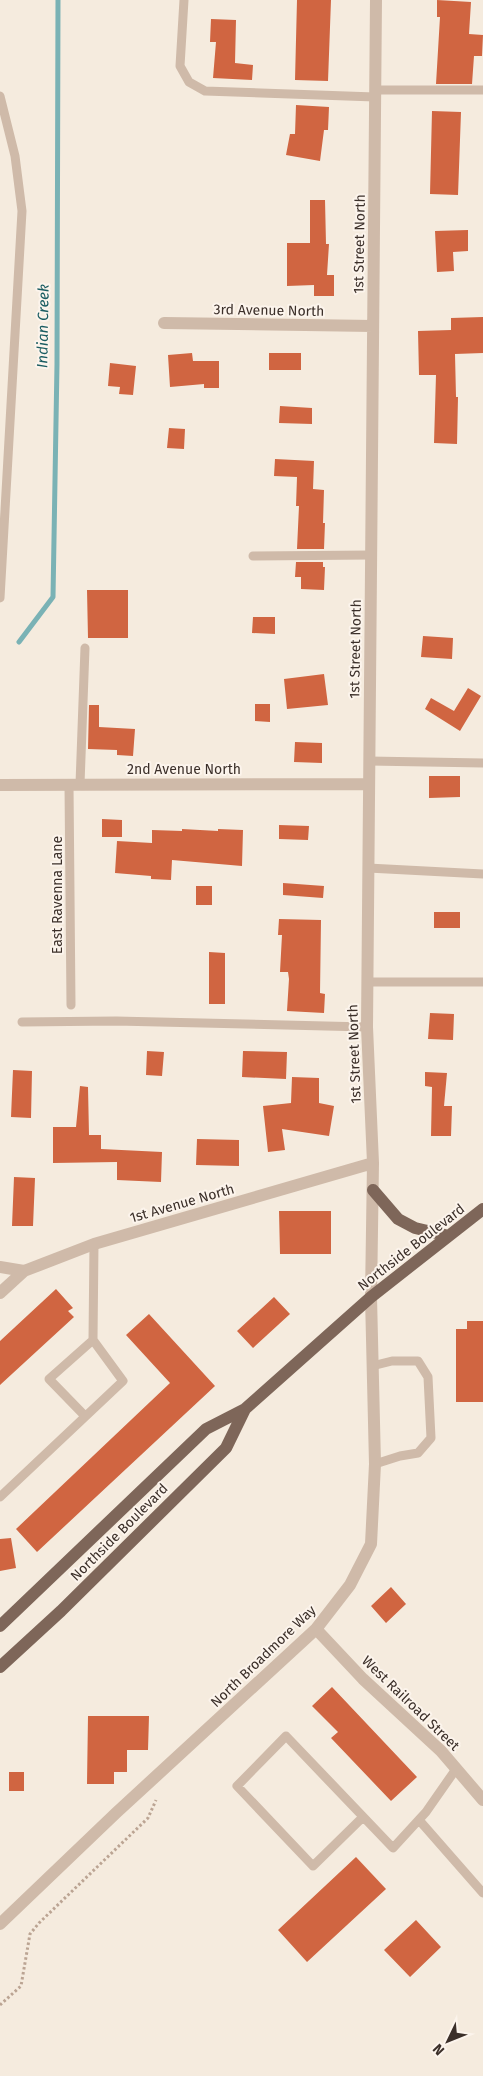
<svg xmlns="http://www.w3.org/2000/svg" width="483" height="2076" font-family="'Fira Sans',sans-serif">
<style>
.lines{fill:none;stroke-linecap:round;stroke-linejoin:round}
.stream{stroke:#7ab2b5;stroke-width:5}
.building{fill:#d06541}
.path{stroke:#bba493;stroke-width:3;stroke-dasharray:2.5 2.5;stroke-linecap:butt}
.lane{stroke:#cfbaa9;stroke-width:9}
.street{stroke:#cfbaa9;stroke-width:12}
.primary{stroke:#7e6659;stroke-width:12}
.labels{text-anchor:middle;stroke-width:4;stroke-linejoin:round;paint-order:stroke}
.street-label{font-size:14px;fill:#3b2f29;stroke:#fcf4ec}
.water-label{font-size:15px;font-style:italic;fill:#1a5c61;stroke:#fcf4ec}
</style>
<rect width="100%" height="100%" fill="#f5ebde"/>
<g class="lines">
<path class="stream" d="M19,642L53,597L57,364L58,0"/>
</g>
<path class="building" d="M297,0H331L328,81L295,80Z
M437,0L471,2L469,34L483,35L482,56H474L472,84H436L440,17H437Z
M211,19L236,20L235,63L253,65L252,80L213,78L216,42H210Z
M296,105L329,107L328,130H324L320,161L286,155L290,134H295Z
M432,111L461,112L458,195L430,194Z
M310,200H325L326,244H329L327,275H334V296H314V285L287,286V243H310Z
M468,230V251L453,252L454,271L437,272L435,231Z
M483,317V353L455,354L456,397H458L457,444L434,443L436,375H419L418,331L451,330V318Z
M192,353L193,361H219V388H204V384L170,387L168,355Z
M269,353H301V370H269Z
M110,363L136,366L133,395L119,394L120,387L108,386Z
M280,406L312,408V424L279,423Z
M169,428L185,429L184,449L167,448Z
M275,459L314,461L313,489L324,490L323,523H325L324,549H297L299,506H296L297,477L274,476Z
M296,562H323V567H325L324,590L301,589V577H295Z
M87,590H128V638H88Z
M253,617H275V634L252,633Z
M423,636L453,638L452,659L421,657Z
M324,674L328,705L287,709L284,679Z
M468,688L481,696L460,731L425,709L431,698L454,711Z
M255,704H270V722L255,721Z
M89,705H99V727L135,729L133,756L117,755V750L88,749Z
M295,742L322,743V763L294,762Z
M429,776H460V797L429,798Z
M102,819L122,820V837H102Z
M279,825L309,826L308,840L279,839Z
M182,829L218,831V829L243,830L242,866L172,860L171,880L151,879V876L115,873L117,841L152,843V830L182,831Z
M283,883L324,886L323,898L283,895Z
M196,886H212V905H196Z
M434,912H460V928H434Z
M279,919L321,920L320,993L325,994L324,1013L287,1011L289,979L288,972H280L282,935H278Z
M209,952L225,953V1004H209Z
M430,1013L454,1014L453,1040L428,1039Z
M147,1051L164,1052L162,1076L146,1075Z
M243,1051L287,1052L286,1079L242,1077Z
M13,1070L32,1071L31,1118L11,1117Z
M425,1072L447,1073L444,1106H452L451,1136H431L432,1087L425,1086Z
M292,1077L319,1078V1103L334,1106L329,1136L282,1129L285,1150L268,1152L263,1106L291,1103Z
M80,1086L88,1087L89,1135H101V1149L162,1152L161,1182L117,1180V1162L53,1163V1127H76Z
M197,1139L239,1140V1166L196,1165Z
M14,1177L35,1178L33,1226H12Z
M279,1211H331V1254H280Z
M56,1289L73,1308L68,1311L74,1317L0,1385V1341Z
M274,1297L290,1314L253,1348L237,1331Z
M149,1314L215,1386L37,1552L16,1529L170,1383L126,1335Z
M467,1321H483V1402H456V1329H467Z
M11,1538L16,1568L0,1571V1539Z
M391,1587L406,1604L386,1623L371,1606Z
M332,1687L417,1777L391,1801L331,1738L338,1732L312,1706Z
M88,1716H149L148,1750H127V1772H114V1784H87Z
M9,1772H24V1791H9Z
M356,1857L386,1889L307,1962L278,1930Z
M416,1920L441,1947L410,1977L384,1950Z"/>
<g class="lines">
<path class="path" d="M0,2005L21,1986L30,1934L39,1923L148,1818L156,1800"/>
<path class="lane" d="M184,0L180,66L189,82L205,91L375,97
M375,90H483
M0,96L15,156L22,211L0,598
M253,556L371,555
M369,761L483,763
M80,784L85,648
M69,785L71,1005
M368,868L483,874
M367,982H483
M22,1022L116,1021L367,1027
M372,1366L392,1361H418L428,1377L431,1438L418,1453L400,1456L375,1464
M85,1416L49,1379L93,1340
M0,1497L123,1381L93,1340L94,1244
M363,1817L313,1866L237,1786L286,1736L393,1848L426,1812L456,1769
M419,1820L483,1893"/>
<path class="street" d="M164,323L373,326
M0,785L369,784
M0,1267L24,1271L94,1244L373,1163
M0,1293L24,1271
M316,1629L363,1679L441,1751L483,1800
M0,1924L116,1813L316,1629L350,1585L371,1544L375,1464L371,1297L373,1163L367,1027L376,0"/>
<path class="primary" d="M373,1190L398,1219L415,1228L449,1236
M0,1626L206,1429L245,1409L371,1297L483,1209
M0,1667L61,1611L226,1448L245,1409"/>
</g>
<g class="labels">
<g class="street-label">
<text transform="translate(359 244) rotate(-89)" y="5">1st Street North</text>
<text transform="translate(269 310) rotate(1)" y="5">3rd Avenue North</text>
<text transform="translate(355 649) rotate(-89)" y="5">1st Street North</text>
<text x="184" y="774">2nd Avenue North</text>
<text transform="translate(57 895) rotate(-90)" y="5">East Ravenna Lane</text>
<text transform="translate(354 1054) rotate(-92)" y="5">1st Street North</text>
<text transform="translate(182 1203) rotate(-16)" y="5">1st Avenue North</text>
<text transform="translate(411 1247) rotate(-38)" y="5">Northside Boulevard</text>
<text transform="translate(119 1532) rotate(-45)" y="5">Northside Boulevard</text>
<text transform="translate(263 1656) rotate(-44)" y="5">North Broadmore Way</text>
<text transform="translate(411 1703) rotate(44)" y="5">West Railroad Street</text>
</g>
<g class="water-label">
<text transform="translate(43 326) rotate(-89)" y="5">Indian Creek</text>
</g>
</g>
<g transform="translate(448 2041) rotate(227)" stroke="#fcf4ec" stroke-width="4" paint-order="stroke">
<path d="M0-4L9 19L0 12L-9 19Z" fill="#3b2f29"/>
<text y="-8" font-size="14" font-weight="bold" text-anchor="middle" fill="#3b2f29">N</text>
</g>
</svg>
